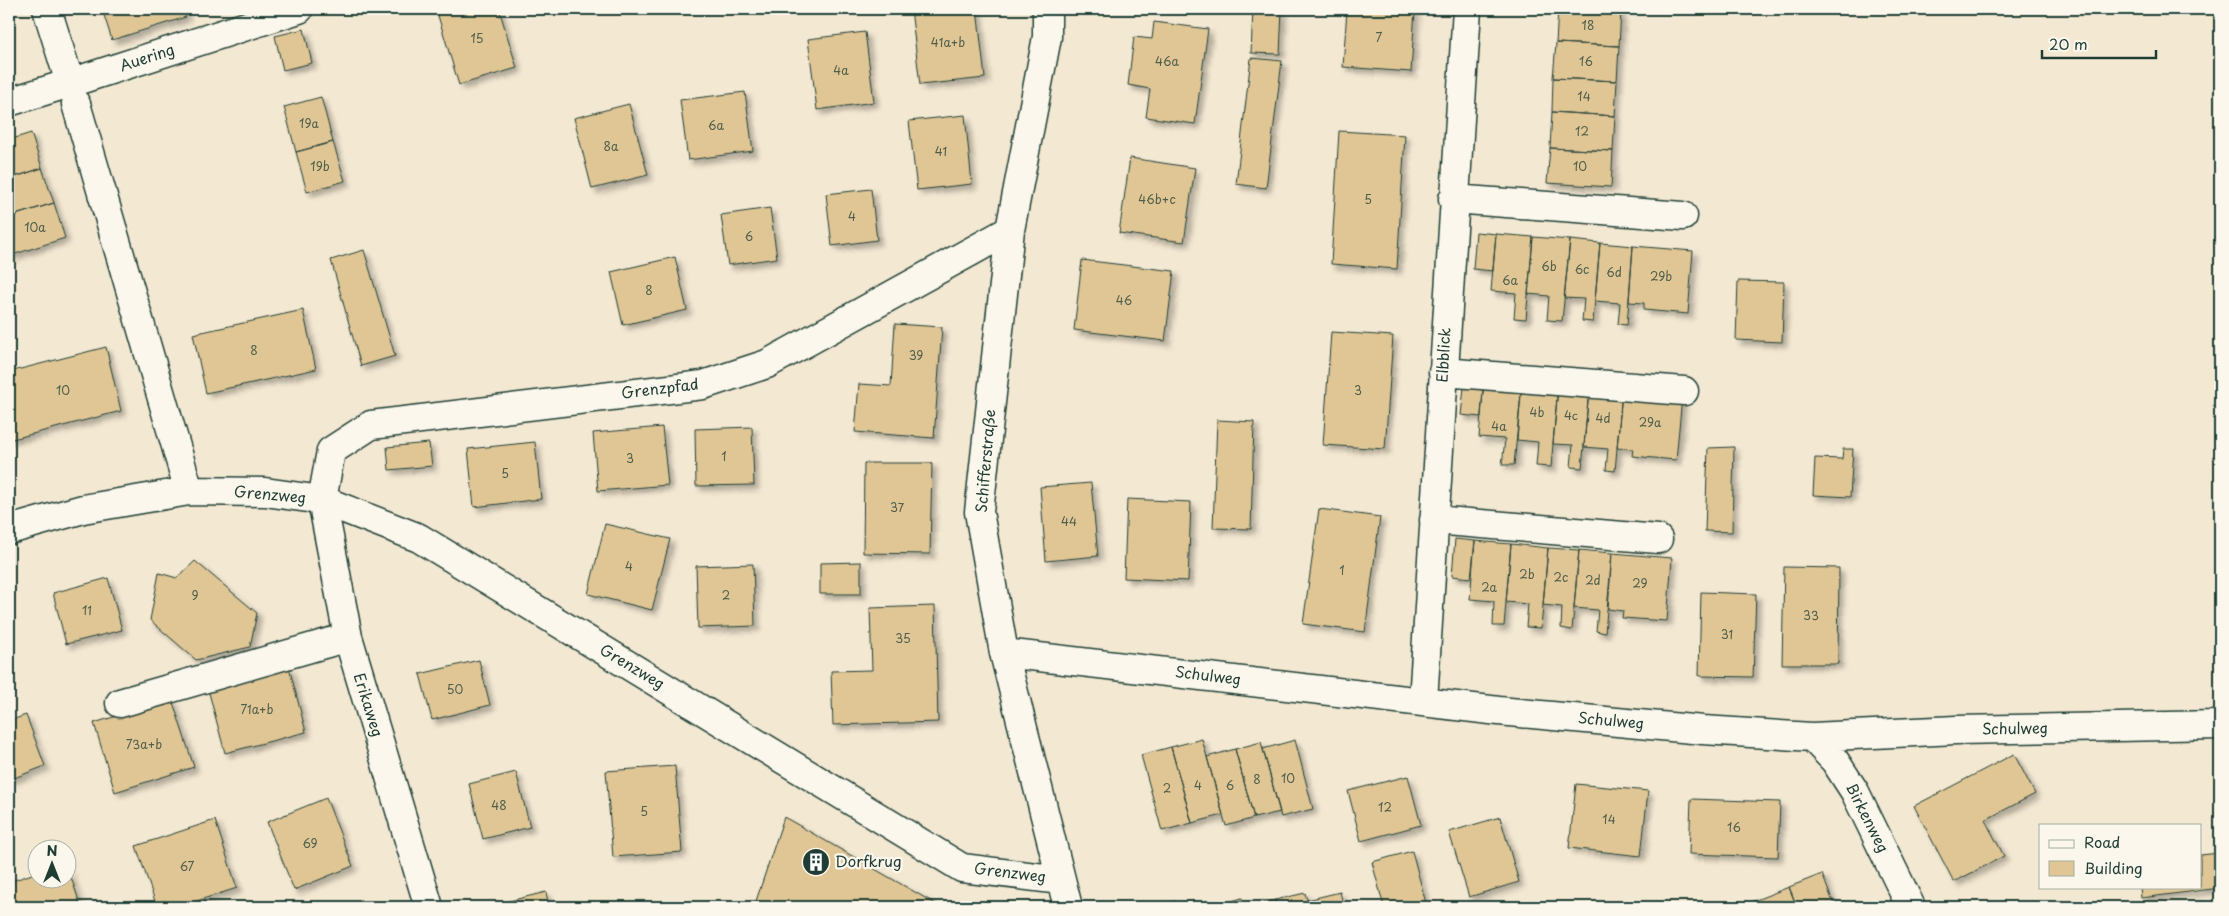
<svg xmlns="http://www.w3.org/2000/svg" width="2229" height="916" font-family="'Playpen Sans',sans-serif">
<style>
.building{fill:#e0c695;stroke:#1f3d34;filter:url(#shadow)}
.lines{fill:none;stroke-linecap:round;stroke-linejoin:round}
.minor-casing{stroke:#1f3d34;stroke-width:31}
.minor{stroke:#fbf7ec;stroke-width:28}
.labels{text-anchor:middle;stroke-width:4.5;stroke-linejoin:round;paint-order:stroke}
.number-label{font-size:12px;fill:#4f5f4c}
.street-label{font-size:15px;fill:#1f3d34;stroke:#fbf7ec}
.poi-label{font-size:15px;fill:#1f3d34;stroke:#fbf7ec;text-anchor:start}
</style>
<defs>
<filter id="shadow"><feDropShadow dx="4.5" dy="4.5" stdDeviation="2.5" flood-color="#0004"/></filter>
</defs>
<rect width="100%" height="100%" fill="#f3e8d2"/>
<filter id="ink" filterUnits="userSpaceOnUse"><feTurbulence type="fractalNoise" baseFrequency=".02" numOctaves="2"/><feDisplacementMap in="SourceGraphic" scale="10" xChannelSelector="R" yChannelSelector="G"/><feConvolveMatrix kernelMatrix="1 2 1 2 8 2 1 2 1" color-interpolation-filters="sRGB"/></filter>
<g filter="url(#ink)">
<path class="building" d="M102,9H184L186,17L112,40Z
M436,9H499L517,68L459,85Z
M911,9H977L985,78L920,85Z
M1253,9H1282L1280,54L1251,53Z
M1347,9H1415L1411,72L1343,67Z
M1558,9L1621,10L1619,46L1556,43Z
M1154,22L1208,29L1195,124L1146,117L1150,89L1128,85L1134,37L1152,39Z
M304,29L312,63L283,70L275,36Z
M865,32L874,102L817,110L808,39Z
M1556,43L1619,46L1617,81L1553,78Z
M1251,58L1282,61L1266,188L1236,184Z
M1553,78L1617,81L1615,116L1552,112Z
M745,92L753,151L688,160L680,100Z
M321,97L333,142L296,152L284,107Z
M629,104L648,175L592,189L574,118Z
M1552,112L1615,116L1613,151L1550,148Z
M965,115L972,184L917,190L909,121Z
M1339,131L1405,135L1397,269L1331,264Z
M31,133L42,168L9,179V140Z
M333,142L345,181L307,192L296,152Z
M1550,148L1613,151L1611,187L1547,183Z
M1130,158L1195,168L1184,242L1119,233Z
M42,168L54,203L9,217V179Z
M871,189L877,240L832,246L826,194Z
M54,203L65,238L9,256V217Z
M770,208L777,258L728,265L721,215Z
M1476,232L1496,234L1493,271L1473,269Z
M1496,234L1533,237L1526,319L1514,318L1516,293L1491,291Z
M1533,237L1570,240L1562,321L1547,320L1549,296L1528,294Z
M1570,240L1600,243L1593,322L1582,321L1584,299L1564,298Z
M1600,243L1633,246L1627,325L1618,324L1620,303L1595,301Z
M1633,246L1693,251L1688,314L1644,310V303L1629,302Z
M364,250L395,356L361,366L331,260Z
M675,257L687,310L623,325L611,272Z
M1082,260L1174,271L1165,341L1074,330Z
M1738,281L1784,282L1782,342L1736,340Z
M303,310L316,369L206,393L193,334Z
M895,324L942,327L934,438L855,432L859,384L891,386Z
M1331,332L1393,336L1385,449L1323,445Z
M106,347L121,411L9,440V372Z
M1465,378L1484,380L1481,417L1461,415Z
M1484,380L1522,383L1514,465H1502L1505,439L1479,437Z
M1522,383L1558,386L1551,467L1536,466L1538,442L1517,440Z
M1558,386L1589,389L1582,468L1571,467L1573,445L1553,444Z
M1589,389L1622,392L1615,471L1606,470L1608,449L1584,447Z
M1622,392L1682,397L1676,460L1632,456L1633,449L1617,448Z
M1217,420L1254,422L1251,529L1213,528Z
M662,427L668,485L598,491L593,433Z
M752,427L754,485L696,486L695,429Z
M535,442L541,499L474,507L468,449Z
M429,443L432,466L389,470L387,447Z
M1734,447L1732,532L1705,531L1708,448Z
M1843,449H1853L1850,497L1813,495L1815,458L1842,459Z
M864,463H932L930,554L863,553Z
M1091,483L1098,556L1046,561L1040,487Z
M1127,499L1191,502L1188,581L1124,578Z
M1319,509L1380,517L1365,632L1303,624Z
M605,524L670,539L652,610L588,594Z
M1455,539L1475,541L1471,578L1452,576Z
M1475,541L1511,544L1504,626H1493L1494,601L1470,599Z
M1511,544L1548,548L1541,628L1526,627L1528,604L1506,602Z
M1548,548L1579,550L1572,630L1561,628L1562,607L1543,605Z
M1579,550L1612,553L1605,633L1596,631L1598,610L1574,608Z
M1612,553L1672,558L1667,621L1622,618L1623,611L1608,609Z
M195,561L257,613L250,647L196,660L150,620L159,573L177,578Z
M861,562V594H820V563Z
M753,564L755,626L698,628L696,566Z
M1784,567L1839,568L1838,664H1782Z
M108,578L122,630L66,644L53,593Z
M1701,592L1756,594L1753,677L1699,676Z
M935,606L938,722L833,725L831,671L872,670L870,608Z
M479,660L490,705L432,720L420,674Z
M289,667L306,732L225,753L208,689Z
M172,699L194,767L115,792L94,723Z
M26,715L45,766L9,780V721Z
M1202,739L1223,815L1192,823L1171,747Z
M1295,740L1313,809L1281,817L1263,749Z
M1261,742L1280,812L1254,818L1235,749Z
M1171,747L1192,823L1162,831L1141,755Z
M1235,749L1254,818L1226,826L1207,757Z
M2014,754L2035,794L1985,820L2004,856L1954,882L1914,806Z
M675,766L682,852L613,857L606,771Z
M516,772L530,827L483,839L469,784Z
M1408,776L1421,825L1361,841L1348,791Z
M1576,784L1648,791L1641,856L1569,848Z
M326,798L353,866L294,890L267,822Z
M1691,799L1780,802L1778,857L1689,854Z
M784,817L941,907H754Z
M1500,817L1519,882L1469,897L1449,832Z
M215,820L237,888L178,907H157L136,846Z
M1412,851L1427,907H1384L1372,862Z
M2220,853V888L2141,898L2140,887H2200V855Z
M68,868L81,907H12L9,898V882L38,872V878H68Z
M1822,874L1835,907H1797L1789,887Z
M1789,887L1797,907H1738Z
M546,892L549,907H494L493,905Z
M1340,892L1344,907H1309L1307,900Z
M1305,893L1309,907H1277L1275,900Z
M1242,898L1244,907H1211Z
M1275,900L1277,907H1249Z
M1175,901L1177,907H1151Z"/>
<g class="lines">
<g class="minor-casing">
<path id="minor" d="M47,9L70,83L299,9
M1047,9V37L1010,230L979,512L1004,653L1068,907
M9,102L70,83
M76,104L189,491
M1453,199L1683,216
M1443,372L1684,391
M1434,520L1658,539
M9,530L83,509L189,491L265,492L322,500L419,538L962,868L1061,880
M1004,653L1499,711L1703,730L1812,737L1956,730L2220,725
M1423,701L1467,9
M120,703L348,637
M1812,737L1835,761L1855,792L1911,907
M429,907L348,637L322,500L331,451L371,425L703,385L767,364L1010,230"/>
</g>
<use href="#minor" class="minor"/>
</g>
</g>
<defs>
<g id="building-disc" transform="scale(1.4375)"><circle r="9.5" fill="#1f3d34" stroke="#fbf7ec"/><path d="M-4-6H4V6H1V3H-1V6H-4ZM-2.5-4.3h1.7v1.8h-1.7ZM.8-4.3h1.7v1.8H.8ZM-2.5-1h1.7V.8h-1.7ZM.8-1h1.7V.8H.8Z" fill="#fff"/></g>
</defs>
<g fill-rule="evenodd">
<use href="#building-disc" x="816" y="862"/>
</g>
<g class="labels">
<g class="number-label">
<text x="1588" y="30">18</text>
<text x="1379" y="42">7</text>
<text x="477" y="43">15</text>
<text x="948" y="47">41a+b</text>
<text x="1167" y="66">46a</text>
<text x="1586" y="66">16</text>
<text x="841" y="75">4a</text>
<text x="1584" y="101">14</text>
<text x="309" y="128">19a</text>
<text x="716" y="130">6a</text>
<text x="1582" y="136">12</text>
<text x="611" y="151">8a</text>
<text x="941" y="156">41</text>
<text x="320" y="171">19b</text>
<text x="1580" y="171">10</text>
<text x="1157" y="204">46b+c</text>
<text x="1368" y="204">5</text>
<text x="852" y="221">4</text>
<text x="35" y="232">10a</text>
<text x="749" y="241">6</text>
<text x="1549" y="271">6b</text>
<text x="1582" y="274">6c</text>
<text x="1614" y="277">6d</text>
<text x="1661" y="281">29b</text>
<text x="1510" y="285">6a</text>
<text x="649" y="295">8</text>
<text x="1124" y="305">46</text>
<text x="254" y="355">8</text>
<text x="916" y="360">39</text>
<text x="63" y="395">10</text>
<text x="1358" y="395">3</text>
<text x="1537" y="417">4b</text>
<text x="1571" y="420">4c</text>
<text x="1603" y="423">4d</text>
<text x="1650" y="427">29a</text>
<text x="1499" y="431">4a</text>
<text x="724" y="461">1</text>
<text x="630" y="463">3</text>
<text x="505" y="478">5</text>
<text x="897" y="512">37</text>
<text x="1069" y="526">44</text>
<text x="629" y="571">4</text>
<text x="1342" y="575">1</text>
<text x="1527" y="579">2b</text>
<text x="1561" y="582">2c</text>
<text x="1593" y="585">2d</text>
<text x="1640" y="588">29</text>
<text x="1489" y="592">2a</text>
<text x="195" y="600">9</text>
<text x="726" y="600">2</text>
<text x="87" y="615">11</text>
<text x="1811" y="620">33</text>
<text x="1727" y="639">31</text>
<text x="903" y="643">35</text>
<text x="455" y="694">50</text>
<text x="257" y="714">71a+b</text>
<text x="144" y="749">73a+b</text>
<text x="1288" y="783">10</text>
<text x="1257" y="784">8</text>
<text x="1198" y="790">4</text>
<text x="1230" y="790">6</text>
<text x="1167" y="793">2</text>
<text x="499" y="810">48</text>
<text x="1385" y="812">12</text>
<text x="644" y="816">5</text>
<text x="1609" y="824">14</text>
<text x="1734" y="832">16</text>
<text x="310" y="848">69</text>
<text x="187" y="871">67</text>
</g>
<g class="street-label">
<text transform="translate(147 58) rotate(-18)" y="5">Auering</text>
<text transform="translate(1444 355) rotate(-87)" y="5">Elbblick</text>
<text transform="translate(660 389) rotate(-7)" y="5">Grenzpfad</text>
<text transform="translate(986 461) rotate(-85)" y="5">Schifferstraße</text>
<text transform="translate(270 495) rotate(5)" y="5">Grenzweg</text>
<text transform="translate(632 667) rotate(31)" y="5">Grenzweg</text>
<text transform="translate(1208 676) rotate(7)" y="5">Schulweg</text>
<text transform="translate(368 705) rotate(73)" y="5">Erikaweg</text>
<text transform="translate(1611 721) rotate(5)" y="5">Schulweg</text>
<text transform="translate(2015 729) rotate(-1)" y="5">Schulweg</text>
<text transform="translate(1867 818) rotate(63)" y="5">Birkenweg</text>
<text transform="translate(1010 873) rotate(7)" y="5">Grenzweg</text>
</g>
<g class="poi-label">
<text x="835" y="867">Dorfkrug</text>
</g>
</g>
<rect width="2229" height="916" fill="none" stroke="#fbf7ec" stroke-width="30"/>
<rect x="15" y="15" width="2199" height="886" fill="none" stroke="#1f3d34" stroke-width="2" filter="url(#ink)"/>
<rect x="2039" y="824" width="162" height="65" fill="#fbf7ec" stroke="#a3ada2"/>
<rect x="2049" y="840" width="25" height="8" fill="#fbf7ec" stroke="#a3ada2"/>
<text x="2084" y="848" font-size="15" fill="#1f3d34">Road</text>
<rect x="2049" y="861" width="25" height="15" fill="#e0c695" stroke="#a3ada2"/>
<text x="2084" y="874" font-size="15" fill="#1f3d34">Building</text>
<g transform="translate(52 864)"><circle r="24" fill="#fbf7ec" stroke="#a3ada2"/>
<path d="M0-4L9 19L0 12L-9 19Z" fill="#1f3d34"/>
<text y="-8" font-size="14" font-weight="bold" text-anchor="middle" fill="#1f3d34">N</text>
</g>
<path d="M2042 50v8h114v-8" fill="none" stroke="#1f3d34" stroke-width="2.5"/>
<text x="2049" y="50" font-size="15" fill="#1f3d34" stroke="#fbf7ec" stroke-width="4" paint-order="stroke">20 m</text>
</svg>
